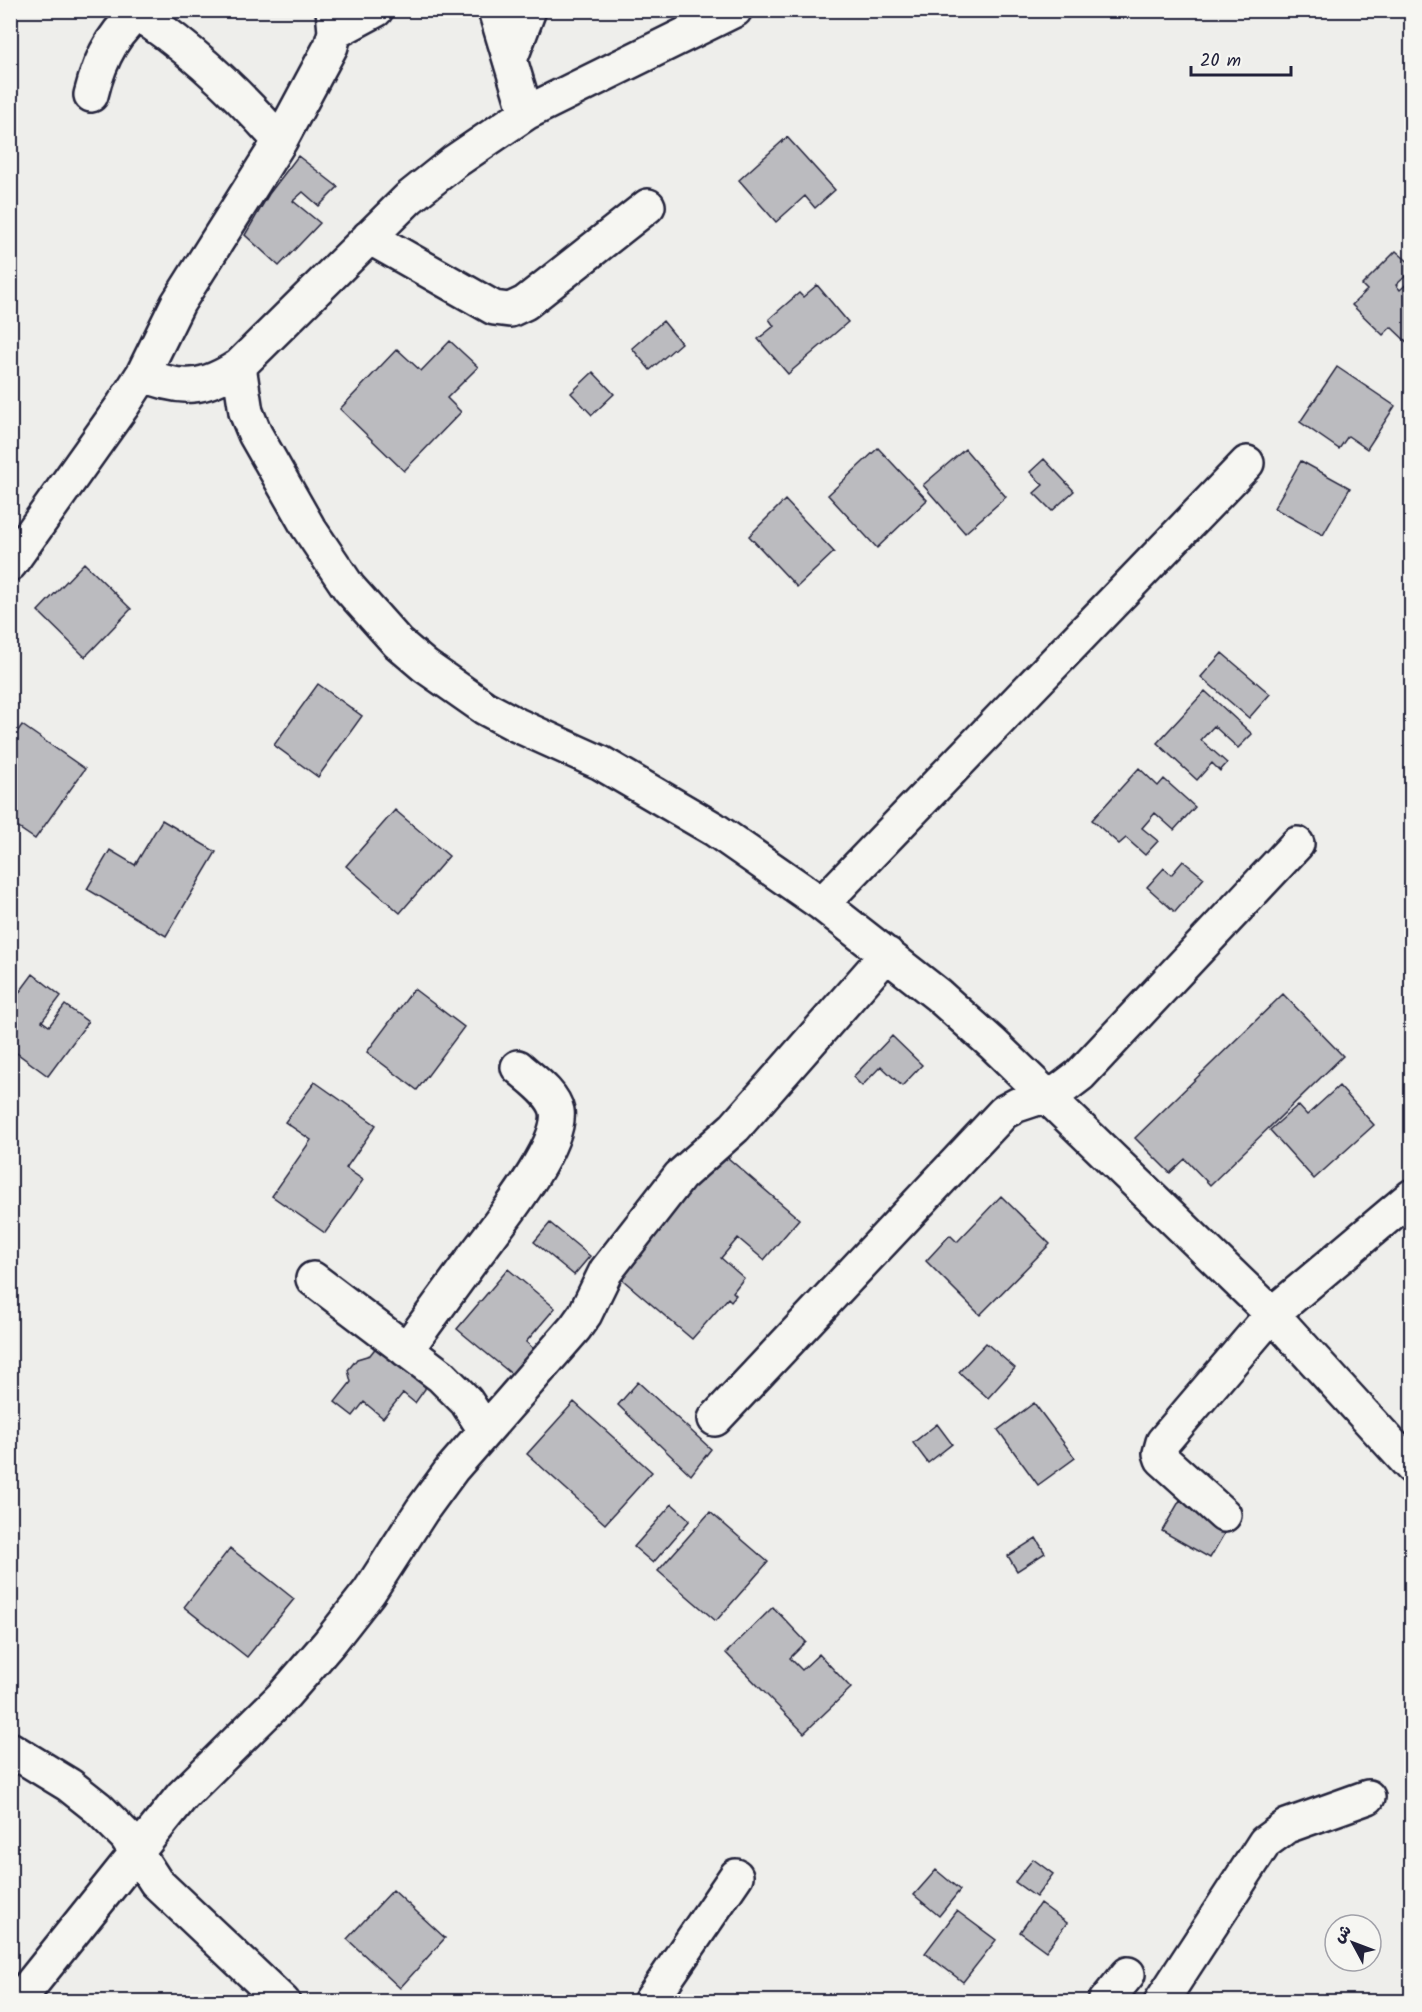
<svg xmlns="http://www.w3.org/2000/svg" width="1422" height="2012" font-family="Kalam,'Playpen Sans Arabic',sans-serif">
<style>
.building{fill:#bbbbbf;stroke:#22223b;stroke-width:1.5}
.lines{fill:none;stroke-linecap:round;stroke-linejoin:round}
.minor-casing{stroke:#22223b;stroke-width:38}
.minor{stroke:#f6f6f2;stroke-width:33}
</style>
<rect width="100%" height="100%" fill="#eeeeeb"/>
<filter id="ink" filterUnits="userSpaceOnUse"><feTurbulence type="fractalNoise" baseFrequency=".0167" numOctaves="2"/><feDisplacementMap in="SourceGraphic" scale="12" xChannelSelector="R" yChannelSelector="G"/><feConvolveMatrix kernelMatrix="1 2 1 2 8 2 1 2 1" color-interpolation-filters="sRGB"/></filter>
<g filter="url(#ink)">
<path class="building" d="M787,137L835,190L815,208L805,196L776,222L739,180Z
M298,156L338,187L319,206L303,192L293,201L320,223L279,266L245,235L269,194Z
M1396,251L1412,265V270L1396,285L1400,290L1412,279V347L1391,327L1383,335L1352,305L1367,290L1362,285Z
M817,285L848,322L788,374L758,339L774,326L769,319L799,293L803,297Z
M663,321L681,343L650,370L632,348Z
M450,341L478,367L447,398L461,412L404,471L340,409L397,349L421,371Z
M1337,367L1395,406L1367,449L1348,436L1339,449L1300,422Z
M593,372L614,394L592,415L571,393Z
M878,448L927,500L877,548L828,495Z
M965,449L1006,497L965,533L923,485Z
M1044,459L1074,491L1052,511L1034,493L1043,485L1030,472Z
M1301,461L1350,488L1323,535L1274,508Z
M785,500L834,552L797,587L749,536Z
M84,563L131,609L85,657L38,611Z
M1222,653L1270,694L1249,718L1201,677Z
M318,684L362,716L318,777L274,745Z
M1205,691L1252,734L1238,748L1214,726L1201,740L1227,763L1220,771L1212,763L1197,780L1157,743Z
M22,725L85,769L35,839L10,822V742Z
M1139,768L1158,786L1164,779L1195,807L1174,830L1155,813L1142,828L1158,841L1145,855L1126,838L1119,844L1092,820Z
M395,810L449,856L400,913L346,866Z
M162,820L216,852L166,936L87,889L110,850L135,865Z
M1183,861L1204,878L1175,912L1147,887L1164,868L1171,875Z
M33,974L61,996L42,1021L49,1026L65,1005L88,1022L48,1076L10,1048V1005Z
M414,989L464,1027L417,1090L367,1052Z
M1283,994L1343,1056L1210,1185L1185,1159L1170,1173L1135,1138Z
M892,1036L922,1065L902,1086L881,1066L862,1086L853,1077Z
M315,1082L376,1125L346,1168L363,1180L325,1233L272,1196L311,1140L285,1122Z
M1339,1086L1374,1125L1314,1179L1270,1130L1298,1105L1307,1115Z
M721,1152L799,1219L764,1260L738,1238L721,1258L744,1278L733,1292L736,1295L731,1301L728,1298L692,1339L617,1275Z
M1001,1196L1050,1244L980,1315L926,1261L950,1235L957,1242Z
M550,1223L590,1256L574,1275L534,1242Z
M508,1269L555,1308L526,1342L536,1351L514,1376L457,1329Z
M381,1341L426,1375L425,1389L415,1403L403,1393L383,1418L364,1402L353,1416L335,1402L351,1382L348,1370L357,1359L370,1355Z
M986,1343L1015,1368L988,1398L959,1372Z
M638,1382L711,1449L691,1475L618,1405Z
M574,1402L652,1472L605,1524L527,1454Z
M1034,1403L1075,1458L1038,1485L998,1430Z
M937,1424L952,1444L928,1463L913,1443Z
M1180,1500L1228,1527L1210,1558L1162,1531Z
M672,1504L690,1520L653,1563L634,1547Z
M710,1512L768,1562L716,1621L658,1571Z
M1036,1538L1045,1553L1017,1571L1008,1556Z
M230,1548L294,1599L247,1657L184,1607Z
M773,1607L806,1642L790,1658L802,1670L819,1654L851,1688L804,1733L726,1653Z
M1033,1859L1053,1874L1036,1897L1015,1882Z
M936,1870L960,1890L939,1916L914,1895Z
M393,1890L445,1938L400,1988L347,1939Z
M1040,1903L1067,1923L1046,1951L1020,1932Z
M957,1911L996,1940L963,1982L925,1953Z"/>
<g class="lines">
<g class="minor-casing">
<path id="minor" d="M132,10C189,46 236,91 280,141
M495,10L526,113
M335,32L376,10
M510,60L529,10
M91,95C99,62 113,29 144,10
M369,237L494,308L510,310L525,303L648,206
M239,366L246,412L255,434L308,527L349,588L398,643L425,666L485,708L517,725L601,763L714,829L822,904L938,995L993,1044L1272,1314L1412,1467
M143,374C181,391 205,389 239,366L409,198L454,162L526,113L735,10
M10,564L123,405L143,374L178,303L280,141L331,46L335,32L333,10
M822,904L1247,463
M313,1279L441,1376L466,1401L485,1430
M406,1350C428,1320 449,1291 471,1261C493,1231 563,1147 557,1111C553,1093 531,1079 518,1067
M715,1419L1004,1112L1017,1105L1059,1091L1080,1075L1297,844
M1224,1515L1162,1459L1160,1453L1163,1442L1272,1314L1412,1196
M10,1749L69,1785L98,1808L126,1836L156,1882L283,2002
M17,2002L182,1796L285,1694L329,1643L369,1592L422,1510L452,1469L575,1328L585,1314L606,1271L680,1176L735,1127L887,954
M650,2002L736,1876
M1105,2002L1128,1974
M1161,2002L1265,1842L1287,1826L1368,1797"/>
</g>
<use href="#minor" class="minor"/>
</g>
</g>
<rect width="1422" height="2012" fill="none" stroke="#f6f6f2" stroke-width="36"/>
<rect x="18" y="18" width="1386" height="1976" fill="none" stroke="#22223b" stroke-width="2" filter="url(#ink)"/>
<g transform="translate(1353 1943) rotate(311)"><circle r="28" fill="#f6f6f2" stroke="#a1a1a9" stroke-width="1.5"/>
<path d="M0-4.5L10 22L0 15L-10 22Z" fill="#22223b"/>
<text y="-9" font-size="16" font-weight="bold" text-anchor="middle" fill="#22223b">ش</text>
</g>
<path d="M1191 66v9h100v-9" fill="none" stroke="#22223b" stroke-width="3"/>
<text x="1200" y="66" font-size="18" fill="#22223b" stroke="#f6f6f2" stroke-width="4.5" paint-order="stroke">20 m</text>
</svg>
